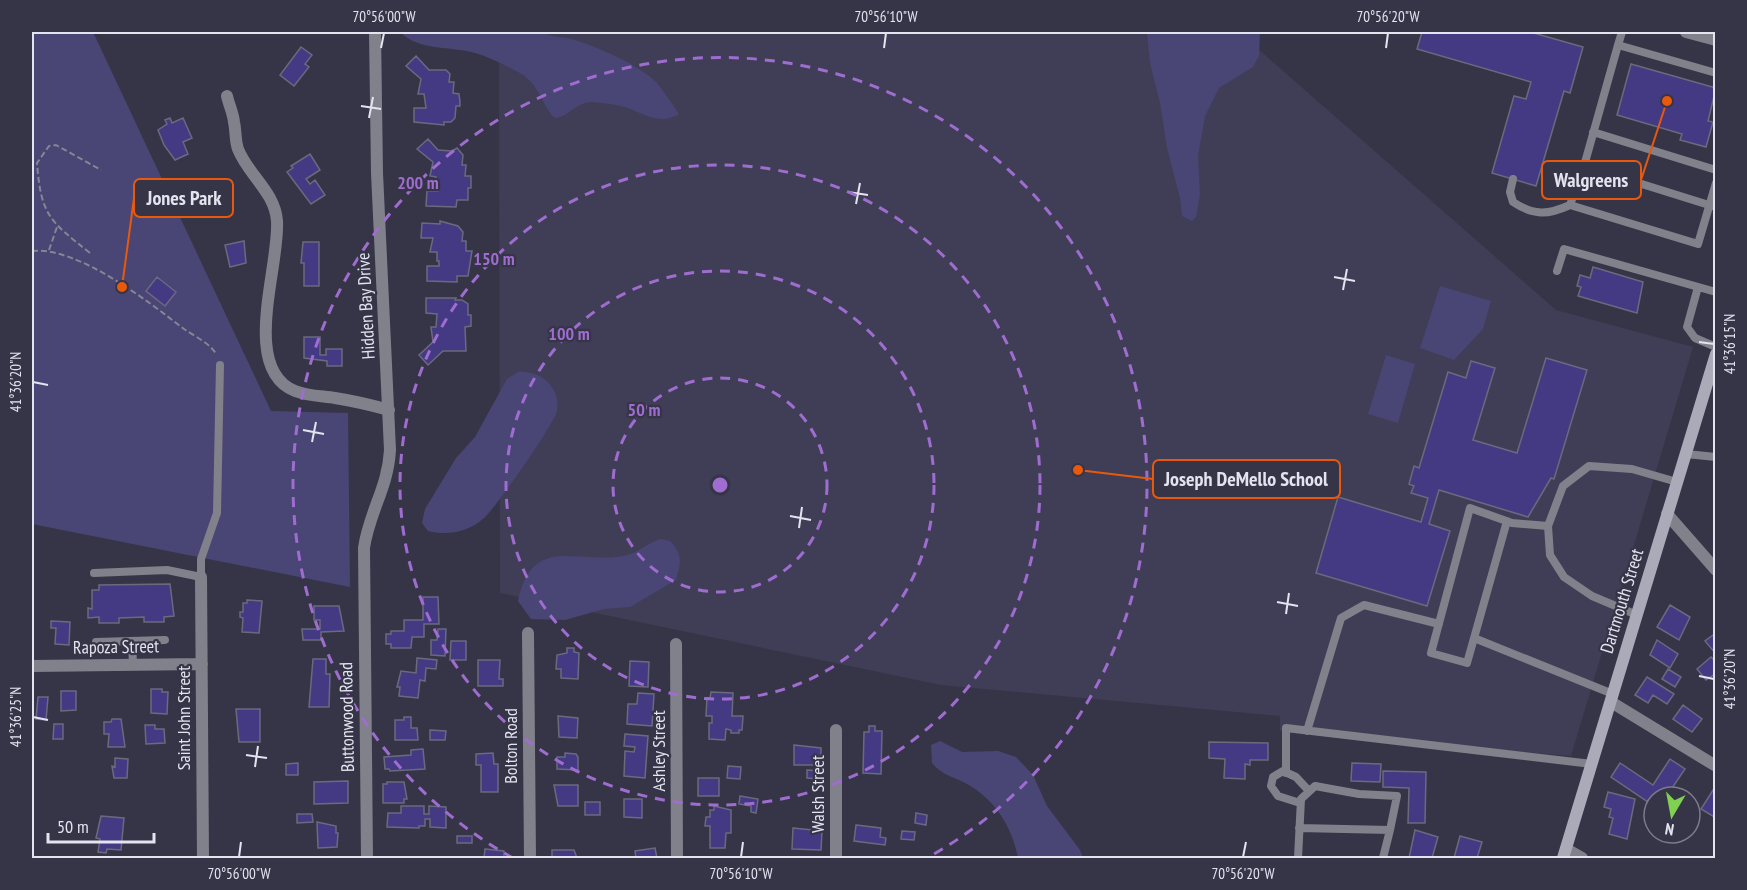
<svg xmlns="http://www.w3.org/2000/svg" width="1747" height="890" font-family="'PT Sans Narrow',sans-serif">
<style>
.built{fill:#3f3e56}
.green{fill:#494574}
.building{fill:#443a83;stroke:#6a6a7e;stroke-width:1.5}
.lines{fill:none;stroke-linecap:round;stroke-linejoin:round}
.path{stroke:#858594;stroke-width:2;stroke-dasharray:6 3;stroke-linecap:butt}
.lane{stroke:#81818b;stroke-width:8}
.street{stroke:#81818b;stroke-width:12}
.secondary{stroke:#aaaab9;stroke-width:12}
.ticks{fill:none;stroke:#e3e4ef;stroke-width:2}
.ring{fill:none;stroke:#9f6cd0;stroke-width:3;stroke-dasharray:10 8}
.labels{text-anchor:middle;stroke-width:4.5;stroke-linejoin:round;paint-order:stroke}
.street-label{font-size:18px;fill:#e3e4ef;stroke:#363548}
.centre{fill:#9f6cd0;stroke:#363548;stroke-width:3}
.ring-label{font-size:18px;text-anchor:middle;font-weight:bold;fill:#9f6cd0;stroke:#363548;stroke-width:4.5;stroke-linejoin:round;paint-order:stroke}
.leader{fill:none;stroke:#e8590c;stroke-width:2}
.callout-dot{fill:#e8590c;stroke:#363548;stroke-width:2}
.callout{fill:#363548;stroke:#e8590c;stroke-width:2}
.callout-label{font-size:20px;text-anchor:middle;font-weight:bold;fill:#e3e4ef}
.neatline{fill:none;stroke:#e3e4ef;stroke-width:2}
.ticks-label{font-size:15px;text-anchor:middle;fill:#e3e4ef}
</style>
<rect width="100%" height="100%" fill="#363548"/>
<path class="built" d="M499,32H1257V48L1556,310L1693,347L1571,756L1280,731V716L941,685L500,593Z"/>
<path class="green" d="M32,32H93L271,411L348,413L350,587L32,524Z
M400,32H542C552,38 566,36 578,41C600,48 641,66 657,83C665,93 672,104 679,114C658,127 641,111 621,106C612,104 602,103 593,102C577,101 569,117 555,118C541,106 541,84 518,72C505,65 489,57 475,53C450,46 419,51 400,32Z
M1147,32H1260L1259,56L1253,67L1219,88L1205,116L1198,156L1200,195L1196,217L1192,221L1182,216L1180,198L1167,148L1160,103L1150,63Z
M1440,286L1491,301L1483,329L1454,360L1420,348Z
M1386,355L1415,364L1398,423L1368,414Z
M518,372C541,370 561,388 557,411C555,423 495,509 484,518C469,532 447,536 428,531L422,523L425,509L456,458L475,437L507,379Z
M661,539L670,541C683,554 681,563 676,580L630,607L604,609L565,620L531,619L518,601C532,534 576,564 623,556C637,554 647,543 661,539Z
M940,741L962,752L998,751L1016,757L1033,775L1047,806L1080,850L1083,858H1018C1012,824 991,794 959,780C947,775 941,773 932,763L931,745Z"/>
<path class="building" d="M1422,32H1530L1583,47L1570,93L1564,91L1536,186L1492,173L1514,96L1526,99L1531,82L1417,49Z
M301,47L312,55L305,64L309,67L294,86L280,75Z
M416,56L429,70H446L450,74L449,82H454L453,93L459,94L460,102V106H456L455,118L451,122H444V125L414,122V108H426L424,94H418L421,79L406,66Z
M1631,64L1716,88L1708,121L1713,122L1706,147L1680,140L1682,134L1617,115Z
M170,118L172,123L183,118L192,138L183,142L188,154L175,160L164,145L158,130L167,124L165,120Z
M428,139L438,150L452,151L457,148L463,155L462,165H466L465,176H471V188H468V200H457L456,207L426,206L427,191H438V186H436V177L430,176L433,162L417,149Z
M310,154L320,170L306,179L310,184L315,180L325,195L311,204L287,172L293,168L291,166Z
M440,221L458,226L463,232L462,241H466V251H472L468,276H457V282L427,281V266H439V261H437V252H430L433,238H421L422,223L440,224Z
M244,241L246,263L230,267L225,245Z
M303,242H319V286H304V263H301Z
M1593,267L1643,282L1637,313L1578,296L1581,287L1577,286L1580,275L1590,278Z
M157,277L176,292L165,306L146,291Z
M426,298H456L455,300H462L468,304V315H471V326L465,327L466,351H443L428,365L419,355L433,342L431,327H436L437,314L426,313Z
M304,337H320V355H326V349H342V366H327V361L304,358Z
M1546,358L1587,370L1554,479L1551,478L1528,517L1439,490L1429,524L1450,531L1427,606L1316,573L1338,497L1421,522L1428,498L1411,493L1414,486L1409,484L1414,466L1419,468L1448,372L1466,378L1471,361L1495,368L1473,440L1517,453Z
M170,584L174,616L164,617V622H144V617L119,618V623H99V617L88,618V608L92,609V590H99V585Z
M423,597H438L439,624H424V637H412L411,648H391V644H386V634H391V631H404V620H423Z
M247,600L262,601L259,633L242,632L243,618L240,617V612H243V603H247Z
M1670,605L1690,617L1679,640L1657,627Z
M314,606H339L344,631L321,632V640H303L302,629H320V620H314Z
M51,621L70,622L69,645L55,644L56,628H51Z
M438,629H446L445,656L431,655V640H437Z
M1716,633V654L1705,641Z
M1657,640L1678,654L1670,668L1650,655Z
M451,641H466V660H450Z
M567,648H574V652L579,653L578,679L561,678V669H556L557,655L567,653Z
M1711,657L1716,662V673L1706,680L1697,669Z
M417,658L437,660L436,669L426,668L425,681L420,680L418,698L399,696L400,687H397L401,671L416,673Z
M313,659H326V674H330L329,707H309Z
M478,660H500L499,679H503V686H478Z
M630,661L649,662L648,687L629,686Z
M1668,669L1681,677L1675,687L1662,679Z
M1647,677L1674,694L1667,704L1653,695L1648,703L1635,695Z
M151,689H162V692H168L167,714L151,713Z
M61,691H76V710L61,711Z
M711,692L733,693L732,716H743L742,730H739V733H731V730L726,729L725,740L709,739V723H712V716H706L707,698H710Z
M638,693L654,694L652,726L627,724L628,704H637Z
M38,697H48L46,720L36,719Z
M1683,705L1702,719L1692,732L1673,719Z
M236,709H260V742H239Z
M558,716L578,718L577,738L559,737Z
M404,717H411V728H417L418,740H395V720H404Z
M112,719H121L125,747H108L109,734H104V722H111Z
M54,724H63V739H53Z
M145,725H155V729H164L165,743L146,744Z
M869,726H875V731H882L881,774L863,773L864,732H869Z
M430,730L446,731L445,740H430Z
M625,734L648,736L645,778L624,776L625,751L634,752L635,747L624,746Z
M1209,742L1268,743V760H1250V765L1245,764V779L1224,778L1225,759L1209,758Z
M794,745L821,748V765H794Z
M423,749L425,769L390,771L389,769H385L384,757L411,755V750Z
M493,753L494,764H498V792H481V765H476V754Z
M565,753L576,754L578,757V770L557,769V757H565Z
M115,758L128,759L127,778H114L112,766L115,767Z
M1670,759L1685,769L1666,797H1654V806L1611,777L1620,763L1653,785Z
M298,763V775H286V764Z
M1352,763L1381,764L1380,782L1351,781Z
M728,766L741,767L740,779L727,778Z
M807,770L821,771L820,779L807,778Z
M1383,771L1426,772L1425,823H1408L1409,788L1383,787Z
M698,778H719V796H698Z
M348,781V803L314,804V782Z
M387,782H404L407,799H404V803H383V784H387Z
M554,785H578V806H558Z
M1715,787H1716V818L1701,809Z
M1608,792L1635,799L1627,839L1609,834L1613,818L1609,817L1611,809L1604,807Z
M740,796L758,799L756,813L751,812V806L739,804Z
M624,799H642V818L624,817Z
M585,802H600V815H585Z
M401,806H424V814H429V806L446,807V828L430,827V819H425V826H419V828L387,827L388,813H401Z
M714,806L731,810V833H726L725,848H710V826H705L706,817H710V810H714Z
M916,813L927,815L926,825L915,823Z
M297,814H312L313,822L297,823Z
M101,816L124,818L121,850L107,849L106,853L98,852L100,839L96,838Z
M317,822L336,826V833H338L337,847L318,848Z
M856,825L881,828L880,837L886,838L885,845L854,841Z
M793,828L822,831L821,850L792,849Z
M1415,830L1438,837L1432,858H1409Z
M902,831L915,832L914,840L901,839Z
M457,836H472V843H457Z
M1460,836L1482,842L1477,858H1454Z
M655,848L657,858H636L635,851Z
M485,849L504,851V858H484Z
M552,850H574L577,858H552Z"/>
<g class="lines">
<path class="path" d="M49,250L57,227
M32,251C77,246 149,302 184,329C194,336 211,344 216,354
M90,253C50,221 41,216 37,163L49,146L56,145L101,170"/>
<path class="lane" d="M1622,32L1618,45L1716,73
M1593,132L1716,170
M1584,166L1618,45
M1513,179L1510,192L1513,202C1534,216 1548,215 1570,205
M1716,183L1698,244L1570,205L1584,166L1709,205L1716,207
M1557,271L1564,249L1716,292
M1698,287L1687,327L1695,338L1716,347
M1686,454L1716,457
M1507,521L1467,663L1431,653L1470,508L1512,523L1548,526
M94,573L167,570L201,577V559L217,513L220,365
M1637,615L1592,596L1564,577L1550,555L1548,526L1563,486L1589,466L1632,469L1677,482
M1474,638L1613,694
M132,641L133,665
M96,642L165,640
M1307,731L1341,618L1364,605L1439,624
M1286,773V728L1592,764
M1300,803L1278,796L1271,786L1273,777L1283,771L1296,777L1309,791
M1298,858L1301,799L1315,786L1359,794L1397,796L1390,830L1299,828
M1383,858L1390,830"/>
<path class="street" d="M1686,32L1716,40
M227,96C229,105 233,113 234,122C236,131 235,141 238,149C248,175 275,192 277,221C280,266 240,369 295,391C308,396 322,396 335,398C354,401 371,405 389,410
M1667,514L1716,570
M201,577L203,858
M528,633L530,858
M676,644L677,858
M32,666L202,664
M1611,702L1716,766
M836,730V858
M1566,849L1582,858
M367,858L364,548C369,512 388,488 390,450L377,173L375,32"/>
<path class="secondary" d="M1563,858L1716,354"/>
</g>
<path class="ticks" d="M381,48L384,33M884,48L886,33M1386,48L1388,33M361,106L381,109M369,118L373,97M848,192L868,195M856,204L860,183M1334,277L1355,281M1343,290L1347,269M1699,342L1714,344M33,382L48,385M303,430L324,434M312,442L316,422M790,516L811,520M799,528L802,507M1277,602L1298,606M1286,614L1289,593M1699,676L1714,679M33,717L48,720M246,755L267,758M255,767L258,746M239,857L241,842M741,857L743,842M1243,857L1246,842"/>
<g class="ring">
<circle cx="720" cy="485" r="107"/>
<circle cx="720" cy="485" r="214"/>
<circle cx="720" cy="485" r="320"/>
<path d="M513 858A427 427 0 1 1 927 858"/>
</g>
<g class="labels">
<g class="street-label">
<text transform="translate(366 306) rotate(-93)" y="6">Hidden Bay Drive</text>
<text transform="translate(1622 601) rotate(-73)" y="6">Dartmouth Street</text>
<text transform="translate(116 647) rotate(-1)" y="6">Rapoza Street</text>
<text transform="translate(347 717) rotate(-91)" y="6">Buttonwood Road</text>
<text transform="translate(184 718) rotate(-90)" y="6">Saint John Street</text>
<text transform="translate(511 746) rotate(-90)" y="6">Bolton Road</text>
<text transform="translate(659 751) rotate(-90)" y="6">Ashley Street</text>
<text transform="translate(818 794) rotate(-90)" y="6">Walsh Street</text>
</g>
</g>
<circle cx="720" cy="485" r="9" class="centre"/>
<g class="ring-label">
<text x="418" y="189">200 m</text>
<text x="494" y="265">150 m</text>
<text x="569" y="340">100 m</text>
<text x="644" y="416">50 m</text>
</g>
<path class="leader" d="M1667 101L1641 180M122 287L134 198M1078 470L1153 479"/>
<g class="callout-dot">
<circle cx="1667" cy="101" r="6"/>
<circle cx="122" cy="287" r="6"/>
<circle cx="1078" cy="470" r="6"/>
</g>
<g class="callout">
<rect x="1542" y="161" width="99" height="38" rx="6"/>
<rect x="134" y="179" width="99" height="38" rx="6"/>
<rect x="1153" y="460" width="187" height="38" rx="6"/>
</g>
<g class="callout-label">
<text x="1591" y="187">Walgreens</text>
<text x="184" y="205">Jones Park</text>
<text x="1246" y="486">Joseph DeMello School</text>
</g>
<rect width="1747" height="890" fill="none" stroke="#363548" stroke-width="66"/>
<g transform="translate(1672 815) rotate(190)"><circle r="28" fill="#363548" stroke="#7b7b8b" stroke-width="1.5"/>
<path d="M0-4.5L10 22L0 15L-10 22Z" fill="#80d051"/>
<text y="-9" font-size="16" font-weight="bold" text-anchor="middle" fill="#e3e4ef">N</text>
</g>
<path d="M48 833v9h106v-9" fill="none" stroke="#e3e4ef" stroke-width="3"/>
<text x="57" y="833" font-size="18" fill="#e3e4ef" stroke="#363548" stroke-width="4.5" paint-order="stroke">50 m</text>
<rect x="33" y="33" width="1681" height="824" class="neatline"/>
<g class="ticks-label">
<text x="384" y="22">70°56'00"W</text>
<text x="886" y="22">70°56'10"W</text>
<text x="1388" y="22">70°56'20"W</text>
<text transform="translate(1730 344) rotate(-90)" y="5">41°36'15"N</text>
<text transform="translate(16 382) rotate(-90)" y="5">41°36'20"N</text>
<text transform="translate(1730 679) rotate(-90)" y="5">41°36'20"N</text>
<text transform="translate(16 717) rotate(-90)" y="5">41°36'25"N</text>
<text x="239" y="879">70°56'00"W</text>
<text x="741" y="879">70°56'10"W</text>
<text x="1243" y="879">70°56'20"W</text>
</g>
</svg>
